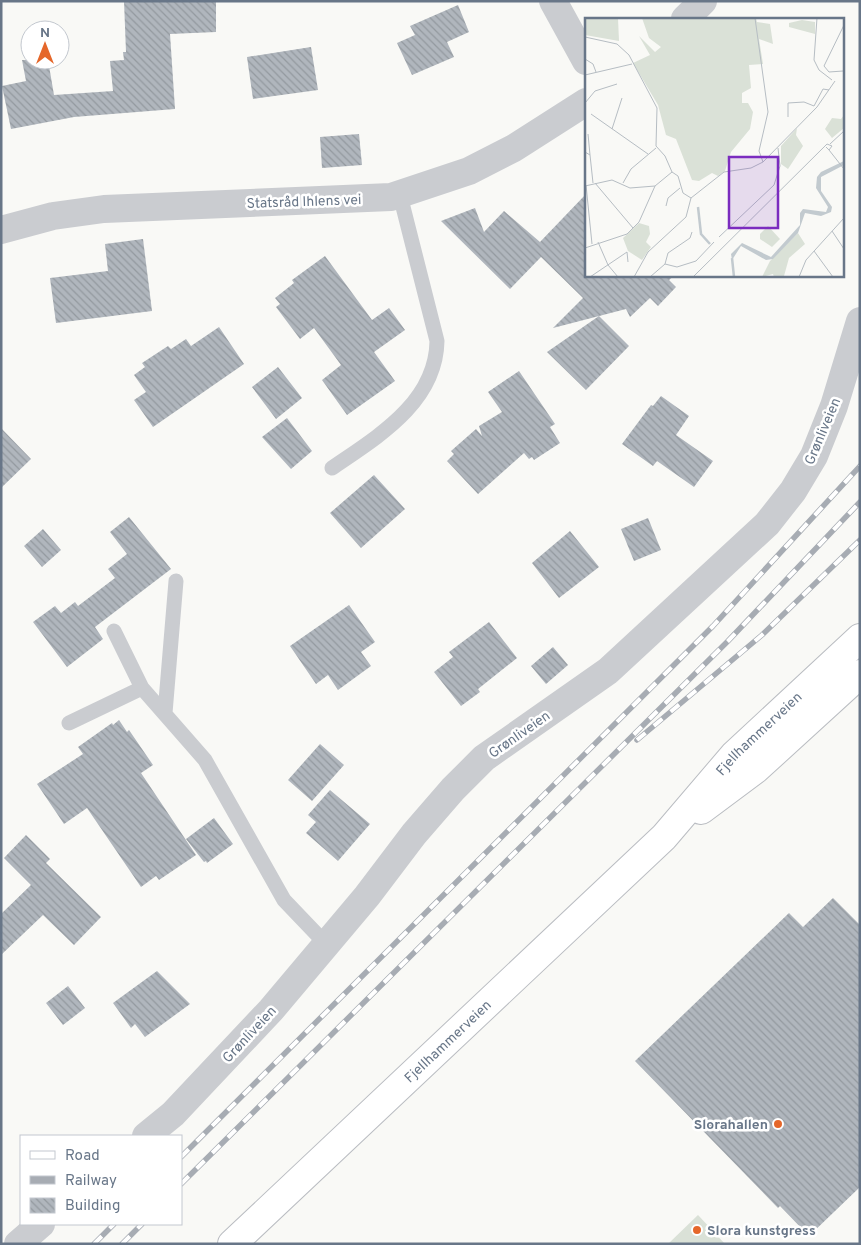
<svg xmlns="http://www.w3.org/2000/svg" width="861" height="1245" font-family="Overpass,sans-serif">
<style>
.pitch{fill:#dae1d7}
.building{fill:url(#building-back-hatch)}
.lines{fill:none;stroke-linecap:round;stroke-linejoin:round}
.primary-casing{stroke:#babdc2;stroke-width:30}
.service{stroke:#caccd0;stroke-width:15}
.minor{stroke:#caccd0;stroke-width:28}
.primary{stroke:#fff;stroke-width:28}
.rail-casing{stroke:#a7acb3;stroke-width:5.5}
.rail{stroke:#fff;stroke-width:4;stroke-dasharray:11;stroke-linecap:butt}
.poi-dot{fill:#e5672a;stroke:#fff;stroke-width:2}
.labels{text-anchor:middle;stroke-width:5;stroke-linejoin:round;paint-order:stroke}
.street-label{font-size:14px;fill:#687688;stroke:#fff}
.poi-label{font-size:14px;font-weight:bold;fill:#687688;stroke:#fff;text-anchor:end}
.inset-river{fill:none;stroke:#c2cacf;stroke-width:2.5}
.inset-road{fill:none;stroke:#b6bdc3;stroke-width:1}
.view{fill:#7b2cbf;fill-opacity:0.15;stroke:#7b2cbf;stroke-width:2.5}
.inset-edge{fill:none;stroke:#687688;stroke-width:2.5}
</style>
<defs>
<pattern id="building-back-hatch" width="6" height="6" patternUnits="userSpaceOnUse" patternTransform="scale(1.25)"><rect width="6" height="6" fill="#b0b6bd"/><path d="M-1 5l2 2M0 0l6 6M5-1l2 2" fill="none" stroke="#93999f"/></pattern>
</defs>
<rect width="100%" height="100%" fill="#f9f9f6"/>
<path class="pitch" d="M698,1215L725,1244H668Z"/>
<path class="building" d="M124,1H216V32L170,34L175,109L74,117L11,129L2,86L26,81L22,60H48L54,95L113,91L110,61L124,60L123,52H126Z
M458,5L469,32L447,42L454,57L412,75L397,43L415,35L410,26Z
M311,47L318,90L253,99L247,57Z
M359,134L362,165L322,168L320,137Z
M586,194V275H675L669,280L676,287L658,306L650,298L630,317L626,309L553,328L583,298L541,257L510,289L441,221L475,208L484,232L504,211L540,242Z
M143,239L152,311L56,323L50,278L108,271L105,244Z
M325,256L372,320L389,308L405,330L374,352L395,381L347,415L322,380L341,365L314,328L300,339L276,307L280,304L275,298L294,283L292,280Z
M599,316L629,346L586,390L547,352Z
M219,327L244,364L153,427L134,400L146,392L134,375L145,367L142,363L168,346L171,349L186,339L191,346Z
M278,367L302,398L276,419L252,387Z
M519,371L555,424L550,427L560,443L534,460L532,457L529,459L524,453L478,494L447,461L454,454L451,451L476,429L482,436L479,426L502,412L488,392Z
M661,396L689,416L676,435L713,461L694,487L657,461L653,466L622,444L651,405L653,406Z
M287,418L312,451L291,469L262,437Z
M1,428L31,459L1,488Z
M374,475L405,509L361,548L330,513Z
M129,517L171,569L95,627L103,639L67,667L33,622L55,606L61,613L75,602L78,606L115,578L108,569L127,554L110,532Z
M648,518L661,550L634,561L621,529Z
M43,529L61,550L42,567L24,546Z
M570,531L599,567L559,598L532,563Z
M349,605L375,642L361,652L371,666L338,690L328,675L316,684L290,646Z
M489,622L517,658L478,689L480,692L461,706L434,672L453,657L449,652Z
M553,647L568,665L546,684L531,666Z
M119,720L127,732L129,730L153,765L141,773L196,855L159,880L156,876L141,887L87,808L64,824L37,784L83,754L78,747L112,723L113,725Z
M320,744L344,765L312,801L288,780Z
M330,790L370,824L338,861L306,833L316,822L308,815Z
M214,818L233,844L207,863L206,861L204,862L186,839Z
M26,835L50,859L46,863L101,917L74,945L43,915L1,955V914L31,885L4,858Z
M833,898L860,925V1187L809,1236L780,1206L778,1208L635,1061L789,913L803,927Z
M157,971L190,1004L145,1037L135,1024L131,1028L113,1003Z
M68,986L85,1008L63,1025L46,1003Z"/>
<g class="lines">
<g class="primary-casing">
<g id="primary">
<path d="M701,810L756,769L860,674"/>
<path id="s1" d="M232,1244L664,837L734,755L860,638"/>
</g>
</g>
<path class="service" d="M332,468C377,437 436,403 437,341L400,195
M114,631L142,688
M165,713L176,581
M69,723L142,688L205,760L284,900L327,945"/>
<path class="minor" d="M553,1L586,61
M685,19L703,1
M1,230L53,216L104,209L391,197L469,171L514,148L586,102
M146,1136L173,1114L271,1010L367,896L414,834L453,789L484,758L608,671L767,524L793,491L814,456L834,406L860,321
M18,1244L41,1224"/>
<use href="#primary" class="primary"/>
<g class="rail-casing">
<path id="rail" d="M637,740L762,635L860,540
M181,1157L713,626L860,466
M181,1184L728,641L860,502
M94,1244L114,1224
M122,1244L142,1224"/>
</g>
<use href="#rail" class="rail"/>
</g>
<g class="poi-dot">
<circle cx="778" cy="1124" r="5"/>
<circle cx="697" cy="1230" r="5"/>
</g>
<g class="labels">
<g class="street-label">
<text transform="translate(304 201) rotate(-2)" y="5">Statsråd Ihlens vei</text>
<text transform="translate(822 431) rotate(-67)" y="5">Grønliveien</text>
<text transform="translate(519 734) rotate(-35)" y="5">Grønliveien</text>
<text dy="5" stroke="none"><textPath href="#s1" startOffset="734">Fjellhammerveien</textPath></text>
<text transform="translate(249 1034) rotate(-47)" y="5">Grønliveien</text>
<text dy="5" stroke="none"><textPath href="#s1" startOffset="296">Fjellhammerveien</textPath></text>
</g>
<g class="poi-label">
<text x="768" y="1129">Slorahallen</text>
<text x="707" y="1235" text-anchor="start">Slora kunstgress</text>
</g>
</g>
<g transform="translate(585 18)">
<rect width="259" height="259" fill="#f9f9f6"/>
<path d="M0,0H33L34,23L0,17Z" fill="#dae1d7"/>
<path d="M57,0H171L172,4L185,6L188,26L174,21L178,46L164,47L166,70L157,75V85H163L168,94L165,111L146,134L140,153L133,158L127,155L114,163L107,162L91,121L81,117L73,87L48,45L65,37L54,18L70,34L76,29L64,20ZM217,2L230,4V16L204,9V5ZM212,110L211,117L218,128L203,151L196,146V128ZM213,215L220,226L204,240L199,258L189,259L188,256L177,259L185,243Z" fill="#dae1d7"/>
<path d="M259,97V110L247,120L240,111L247,100L256,101ZM54,205L64,208L65,216L61,224L66,229L57,242L43,233L38,220Z" fill="#dae1d7"/>
<path d="M183,208L195,221L187,229L175,221V216Z" fill="#dae1d7"/>
<path d="M259,143V147L236,159V173L247,189L246,194L236,198L220,195L213,215L188,241L181,242L156,228L147,242L146,236L157,225L186,239L215,207V195L218,191L241,194L243,189L231,170L232,159L236,154Z" fill="#c2cacf"/>
<path class="inset-river" d="M113,189L116,216L125,226M147,240L149,259"/>
<path class="inset-road" d="M170,0L183,94L174,133L178,144M232,0L229,42L234,52L247,62M0,19L32,26L44,37L72,90L71,128L80,138L87,154L93,158L98,175L106,180M0,41L8,46L11,54M258,53L244,54L239,48L259,7M0,57L47,46M0,85L10,73L32,66M6,96L63,136M203,99V85L219,84L229,88L238,71L244,72M27,111L37,80M3,116L5,137M245,126L259,113M244,132L259,151M0,134L5,137L8,165M10,165L48,210M38,165L46,151L71,130M1,167L7,226M0,168L27,162L45,170L70,168M106,180L139,154L166,150L178,144L232,89L250,63M81,188L83,180L95,170M247,213L259,231M134,219L189,167L195,148L193,130M13,224L23,247L33,259M0,230L42,216L54,204L70,168L87,154M229,233L248,259M80,246L83,235L105,220L107,214M109,258L242,126L247,128L244,132L241,129M5,259L42,234L43,244M49,259L63,234L101,199L106,180M65,259L80,246L92,249L111,243L129,224M214,259L221,242L259,200"/>
<path class="view" d="M144,139H193V210H144Z"/>
<rect width="259" height="259" class="inset-edge"/>
</g>
<rect width="861" height="1245" fill="none" stroke="#687688" stroke-width="5"/>
<rect x="20" y="1135" width="162" height="90" fill="#ffffff" stroke="#c3c8cf"/>
<rect x="30" y="1151" width="25" height="8" fill="#ffffff" stroke="#c3c8cf"/>
<text x="65" y="1160" font-size="15" fill="#687688">Road</text>
<rect x="30" y="1176" width="25" height="8" fill="#a7acb3" stroke="#c3c8cf"/>
<text x="65" y="1185" font-size="15" fill="#687688">Railway</text>
<rect x="30" y="1198" width="25" height="15" fill="url(#building-back-hatch)" stroke="#c3c8cf"/>
<text x="65" y="1210" font-size="15" fill="#687688">Building</text>
<g transform="translate(45 45)"><circle r="24" fill="#ffffff" stroke="#c3c8cf"/>
<path d="M0-4L9 19L0 12L-9 19Z" fill="#e5672a"/>
<text y="-8" font-size="14" font-weight="bold" text-anchor="middle" fill="#687688">N</text>
</g>
</svg>
